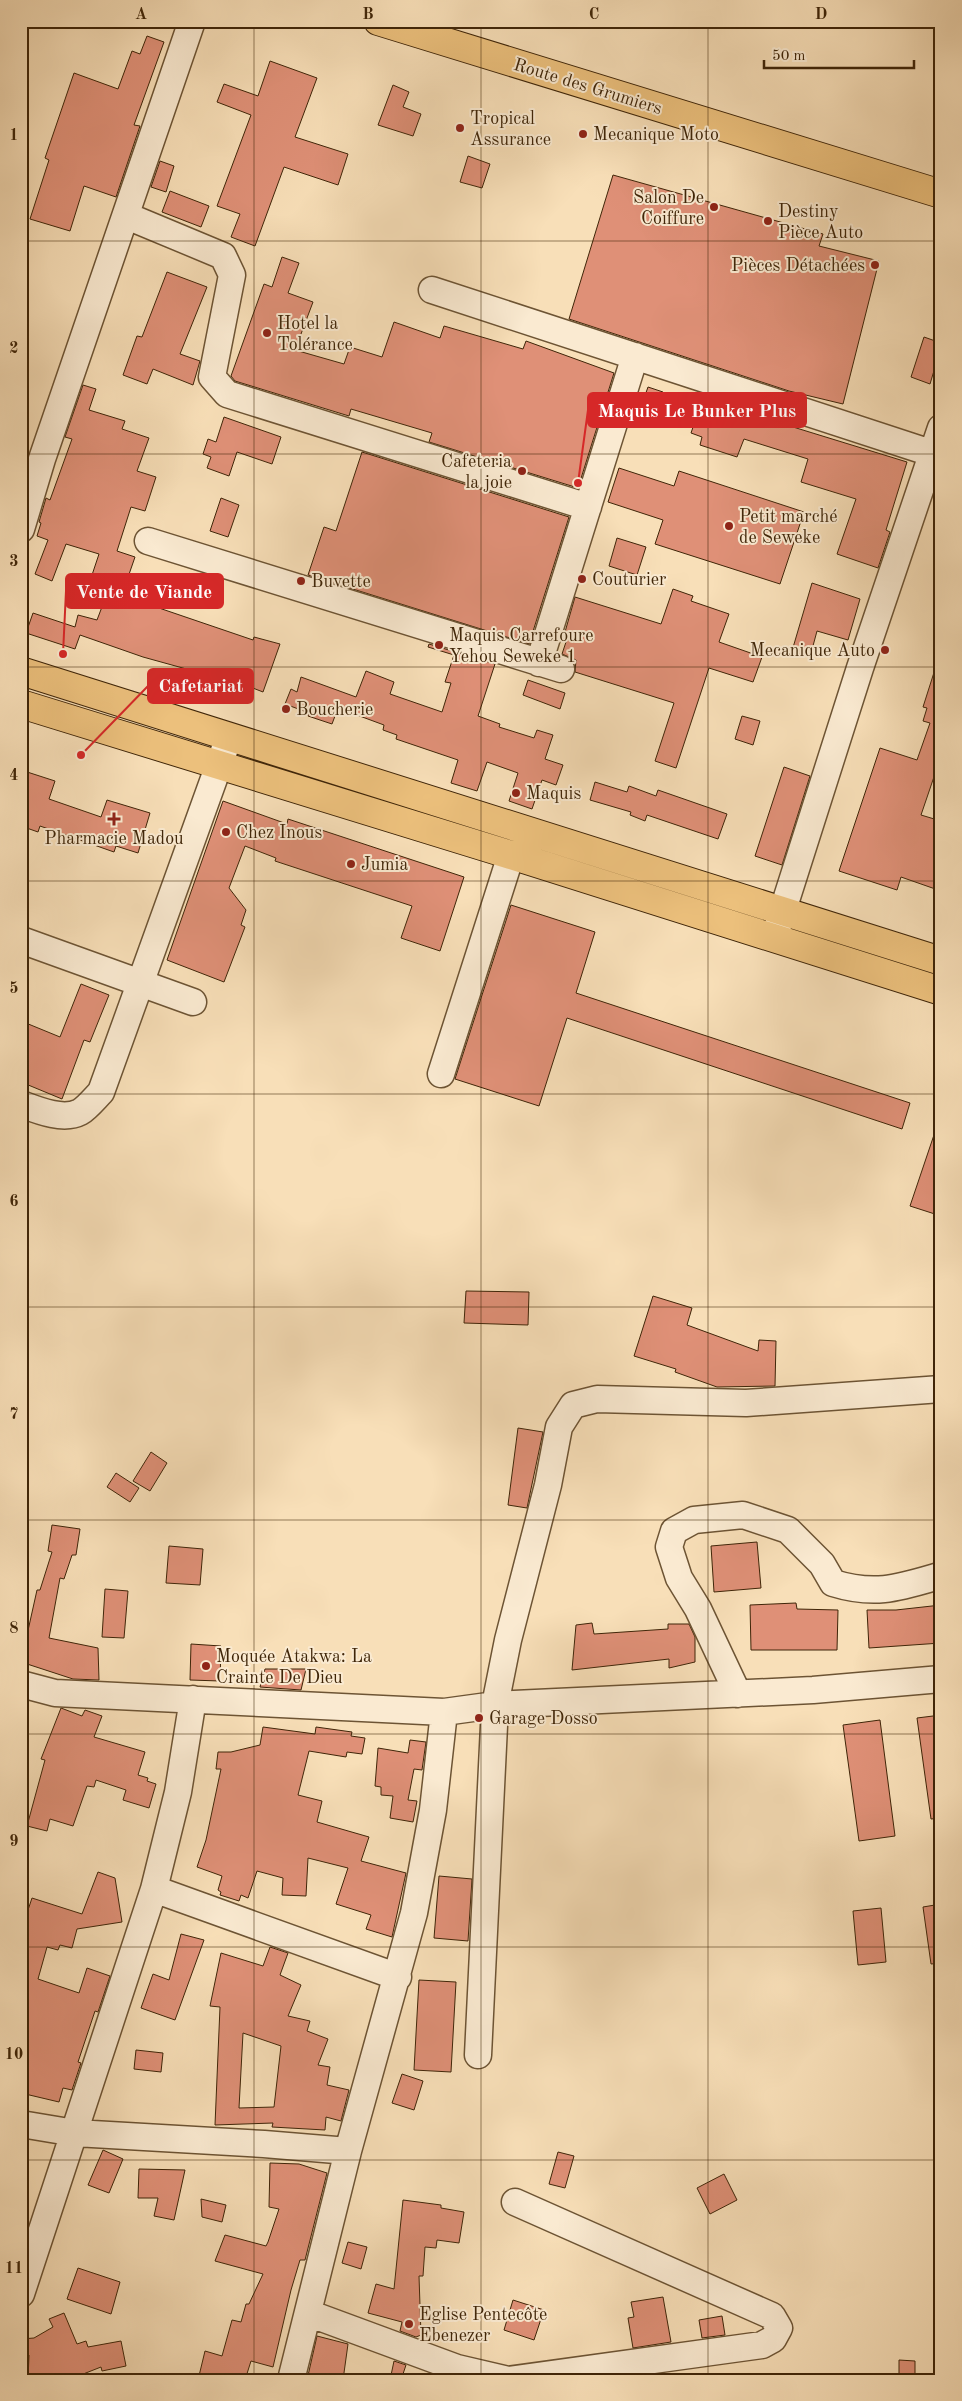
<svg xmlns="http://www.w3.org/2000/svg" width="962" height="2401" font-family="'Old Standard TT',serif">
<style>
.building{fill:#df9077;stroke:#3f2508;fill-rule:evenodd}
.lines{fill:none;stroke-linecap:round;stroke-linejoin:round}
.minor-casing{stroke:#6d5434;stroke-width:29}
.major-casing{stroke:#3f2508;stroke-width:30}
.minor{stroke:#faead1;stroke-width:26}
.major{stroke:#ecc07c;stroke-width:28}
.grid{fill:none;stroke:#3f2508;stroke-width:1;stroke-opacity:0.55}
.poi-dot{fill:#8f2418;stroke:#faead1;stroke-width:2}
.labels{text-anchor:middle;stroke-width:4;stroke-linejoin:round;paint-order:stroke}
.street-label{font-size:18px;fill:#3f2508;stroke:#faead1}
.poi-label{font-size:18px;fill:#3f2508;stroke:#faead1;text-anchor:start}
.leader{fill:none;stroke:#d62828;stroke-width:2}
.callout-dot{fill:#d62828;stroke:#faead1;stroke-width:2}
.callout{fill:#d62828;stroke:#d62828;stroke-width:2}
.callout-label{font-size:19px;text-anchor:middle;font-weight:bold;fill:#fff}
.neatline{fill:none;stroke:#3f2508;stroke-width:2}
.grid-label{font-size:16px;text-anchor:middle;font-weight:bold;fill:#3f2508}
</style>
<rect width="100%" height="100%" fill="#f8dfb8"/>
<filter id="stains"><feTurbulence type="fractalNoise" baseFrequency=".004" numOctaves="4"/><feColorMatrix values="0 0 0 0 .2 0 0 0 0 .09 0 0 0 0 .02 0 0 0 .5 -.17"/></filter>
<radialGradient id="worn" r=".72"><stop offset=".6" stop-color="#630" stop-opacity="0"/><stop offset="1" stop-color="#630" stop-opacity=".3"/></radialGradient>
<path class="building" d="M147,36L164,42L134,125L140,126L116,197L84,186L70,231L30,219L49,160L45,158L74,73L118,89L132,51L140,54Z
M270,61L317,78L295,137L348,154L338,185L284,167L255,246L231,237L240,214L217,206L251,115L217,102L224,84L258,96Z
M393,85L409,92L403,107L421,114L413,136L378,125Z
M468,156L490,164L482,188L460,182Z
M160,161L174,166L166,192L151,187Z
M613,175L823,234L819,246L879,261L843,404L789,391L569,319Z
M170,191L209,206L201,227L162,212Z
M282,257L299,263L288,293L313,302L295,350L344,364L350,347L382,357L394,322L440,338L444,326L523,349L526,341L614,373L578,488L429,442L432,433L351,409L349,416L235,381L231,376L264,284L272,287Z
M167,272L207,287L180,354L200,361L193,385L153,369L147,384L123,375L137,336L142,337Z
M924,337L941,343V366L936,364L930,384L911,377Z
M83,385L96,389L89,410L125,421L122,429L149,438L137,471L156,477L145,511L131,507L117,551L135,557L126,583L164,594L159,608L253,640L254,637L280,644L263,692L240,683L238,688L190,672V670L143,657L80,635L75,649L26,633L33,613L75,627L78,615L97,620L108,591L89,584L99,554L66,544L52,581L35,574L48,540L37,536L41,523L39,522L46,498L50,500L72,439L65,437Z
M648,387L663,392L653,423L637,418Z
M700,407L751,424L754,415L907,462L886,530L890,532L878,568L837,554L856,499L801,482L808,459L744,439L737,457L700,445L702,437L691,433Z
M224,417L281,437L272,464L237,452L229,476L207,468L211,457L203,454L208,439L216,442Z
M362,452L569,517L529,644L308,575L324,527L336,531Z
M619,468L674,486L679,471L804,512L780,584L655,544L663,520L608,502Z
M221,498L239,505L228,537L210,531Z
M617,538L646,547L637,575L609,566Z
M812,583L860,599L848,640L817,631L810,657L792,651Z
M673,589L693,596L691,601L729,614L719,642L762,657L753,682L709,668L676,768L655,761L674,703L575,672L576,660L562,654L569,633L565,632L575,597L661,624Z
M429,644L495,664L478,716L500,724L499,727L534,738L537,730L553,735L545,759L563,765L556,785L542,780L532,809L509,801L518,773L487,762L477,791L451,783L458,760L396,739L397,735L383,730L384,725L338,708L332,724L308,716L309,713L285,704L291,689L297,692L301,677L356,697L366,671L394,682L390,694L442,712L451,683L445,682L454,655L428,647Z
M937,663L941,664V766L938,765L921,815L941,821V891L901,877L897,890L839,871L880,748L917,760L930,723L923,721L927,708L923,707Z
M528,680L565,693L560,709L523,695Z
M742,716L760,721L753,745L735,739Z
M784,767L810,776L782,865L755,856Z
M21,770L55,781L49,799L101,817L107,800L150,813L138,853L116,846L114,852L40,826L38,832L21,826Z
M595,782L627,792L629,786L656,796L658,790L727,814L718,839L647,815L645,821L630,815L631,812L590,800Z
M223,801L287,824L288,819L464,877L440,951L401,938L412,906L275,861L276,858L245,846L229,888L246,910L241,925L245,927L224,982L167,960Z
M511,905L595,932L576,993L910,1103L902,1129L567,1018L539,1106L455,1079Z
M81,984L109,995L90,1042L84,1040L62,1099L21,1082V1021L60,1037Z
M938,1123H941V1216L910,1206Z
M466,1291L529,1292L528,1325L464,1323Z
M653,1296L692,1308L687,1325L758,1351L759,1340L776,1341L775,1386L717,1387L675,1372L676,1369L634,1356Z
M518,1428L543,1432L527,1508L508,1505Z
M151,1452L167,1463L150,1491L133,1481Z
M116,1473L139,1488L130,1502L107,1487Z
M52,1525L80,1529L76,1555H72L64,1579L60,1578L49,1638L98,1648L99,1680L73,1679L21,1662L37,1590H40L52,1552L48,1551Z
M757,1542L761,1588L714,1592L711,1546Z
M169,1546L203,1549L200,1585L166,1583Z
M105,1589L128,1591L124,1638L102,1637Z
M796,1603L797,1609L838,1610L837,1650H751L750,1605Z
M941,1605V1643L869,1648L867,1610H896Z
M592,1623L594,1634L668,1629V1624H689L695,1637V1662L669,1668V1659L572,1670L576,1625Z
M191,1644L221,1646L220,1681L190,1680Z
M265,1669H306L301,1690L260,1687Z
M61,1708L82,1716L85,1710L102,1716L94,1737L145,1752L138,1775L148,1778L147,1781L156,1784L149,1808L123,1800L126,1790L96,1780L94,1787L87,1786L73,1826L50,1819L47,1831L27,1826L45,1760L41,1759Z
M941,1715V1818L931,1819L917,1718Z
M880,1720L895,1836L859,1841L843,1725Z
M263,1727L315,1734L316,1727L352,1732L351,1736L365,1738L362,1754L347,1752L346,1757L309,1751L298,1795L322,1801L317,1822L369,1837L361,1861L406,1873L392,1937L366,1929L371,1915L336,1904L348,1868L308,1858L306,1896L282,1895L283,1878L257,1871L248,1898L241,1895L239,1901L220,1895L221,1892L218,1890L222,1876L197,1867L206,1840L221,1769H216L218,1752H231L260,1745Z
M410,1740L426,1742L422,1770L414,1769L408,1800L417,1801L413,1822L390,1818L393,1796L381,1795V1787L375,1786L378,1748L408,1753Z
M98,1872L115,1878L122,1922L77,1929L72,1948L60,1945L58,1950L47,1947L38,1979L79,1993L87,1968L110,1976L98,2012L95,2011L78,2062L81,2063L72,2090L63,2088L59,2102L21,2093V1917L25,1919L32,1898L82,1914Z
M439,1876L472,1879L468,1941L434,1938Z
M941,1904V1963L931,1964L923,1907Z
M881,1908L886,1962L858,1965L853,1911Z
M181,1934L204,1940L175,2020L141,2008L153,1974L169,1980Z
M270,1947L288,1953L280,1975L301,1985L288,2016L310,2021L307,2031L328,2039L318,2065L330,2067L327,2085L349,2090L341,2121L326,2117L325,2130L272,2127L273,2123L215,2125L220,2007L210,2006L221,1953L263,1966ZM243,2033L281,2046L274,2107L239,2108Z
M419,1980L456,1982L451,2072L414,2070Z
M136,2050L163,2053L161,2072L134,2069Z
M402,2074L423,2081L414,2110L392,2103Z
M103,2150L123,2159L109,2193L88,2185Z
M558,2152L574,2156L565,2188L549,2184Z
M270,2163L299,2164L327,2173L305,2260H300L291,2290L273,2367L251,2361L245,2380H198L205,2351L222,2356L232,2320L241,2322L246,2304H249L263,2274L215,2261L225,2235L266,2246L268,2242L279,2209L269,2207Z
M139,2169L185,2170L174,2220L154,2216L158,2198H138Z
M724,2174L737,2200L710,2214L697,2188Z
M201,2199L226,2205L222,2222L202,2217Z
M403,2200L441,2205V2208L464,2212L459,2243L437,2240L436,2248L425,2247L423,2276H419L421,2335L416,2337L400,2331L402,2322L368,2313L376,2284L394,2289Z
M348,2242L367,2247L361,2269L342,2263Z
M78,2268L120,2282L111,2314L67,2299Z
M663,2297L671,2342L633,2348L628,2318L634,2317L631,2302Z
M513,2300L544,2310L534,2340L504,2330Z
M64,2313L77,2344L86,2341L88,2347L121,2341L126,2366L102,2371L101,2367L68,2380H28L29,2355H21V2339L34,2338L53,2327L49,2319Z
M722,2316L725,2335L702,2338L699,2320Z
M317,2336L348,2344L343,2380H307Z
M899,2360L915,2361V2380H899Z
M394,2361L406,2365L401,2380H390Z"/>
<g class="lines">
<g class="minor-casing">
<path id="minor" d="M127,216L223,256L232,275L212,377L227,394L588,507
M432,290L931,453
M21,529L42,459L192,21
M148,541L561,669
M539,663L635,356
M774,938L860,668L941,428
M21,940L193,1002
M441,1074L511,855
M21,1104C37,1110 63,1121 80,1112C87,1108 95,1098 101,1092L229,737
M21,1684L55,1693L444,1712L495,1705L813,1690L941,1679
M738,1694L698,1609L679,1578L669,1547L674,1531L694,1520L743,1515L788,1530L822,1564L833,1583C875,1596 898,1588 939,1576
M154,1889L398,1977
M478,2055L495,1705L508,1640L548,1485L559,1427L573,1405L597,1399L746,1403L941,1389
M21,2124L75,2133L264,2144L348,2151
M21,2294L154,1889L178,1792L193,1699
M308,2313L457,2368L508,2380L762,2345L773,2339L779,2328L772,2316L515,2202
M291,2380L348,2151L414,1913L433,1810L444,1712"/>
</g>
<g class="major-casing">
<path id="major" d="M378,21L941,194
M21,671L941,961
M21,704L511,855L941,991"/>
</g>
<use href="#minor" class="minor"/>
<use href="#major" class="major"/>
</g>
<path class="grid" d="M254,21V2380M481,21V2380M708,21V2380M21,241H941M21,454H941M21,667H941M21,881H941M21,1094H941M21,1307H941M21,1520H941M21,1734H941M21,1947H941M21,2160H941"/>
<g class="poi-dot">
<circle cx="460" cy="128" r="5"/>
<circle cx="583" cy="134" r="5"/>
<circle cx="714" cy="207" r="5"/>
<circle cx="768" cy="221" r="5"/>
<circle cx="875" cy="265" r="5"/>
<circle cx="267" cy="333" r="5"/>
<circle cx="522" cy="471" r="5"/>
<circle cx="729" cy="526" r="5"/>
<circle cx="582" cy="579" r="5"/>
<circle cx="301" cy="581" r="5"/>
<circle cx="439" cy="645" r="5"/>
<circle cx="885" cy="650" r="5"/>
<circle cx="286" cy="709" r="5"/>
<circle cx="516" cy="793" r="5"/>
<path d="M111.5 811.5h5v5h5v5h-5v5h-5v-5h-5v-5h5z"/>
<circle cx="226" cy="832" r="5"/>
<circle cx="351" cy="864" r="5"/>
<circle cx="206" cy="1666" r="5"/>
<circle cx="479" cy="1718" r="5"/>
<circle cx="409" cy="2324" r="5"/>
</g>
<g class="labels">
<g class="street-label">
<text transform="translate(588 86) rotate(17)" y="6">Route des Grumiers</text>
</g>
<g class="poi-label">
<text x="470" y="124">Tropical<tspan x="470" dy="21">Assurance</tspan></text>
<text x="593" y="140">Mecanique Moto</text>
<text x="704" y="203" text-anchor="end">Salon De<tspan x="704" dy="21">Coiffure</tspan></text>
<text x="778" y="217">Destiny<tspan x="778" dy="21">Pièce Auto</tspan></text>
<text x="865" y="271" text-anchor="end">Pièces Détachées</text>
<text x="277" y="329">Hotel la<tspan x="277" dy="21">Tolérance</tspan></text>
<text x="512" y="467" text-anchor="end">Cafeteria<tspan x="512" dy="21">la joie</tspan></text>
<text x="739" y="522">Petit marché<tspan x="739" dy="21">de Seweke</tspan></text>
<text x="592" y="585">Couturier</text>
<text x="311" y="587">Buvette</text>
<text x="449" y="641">Maquis Carrefoure<tspan x="449" dy="21">Yehou Seweke 1</tspan></text>
<text x="875" y="656" text-anchor="end">Mecanique Auto</text>
<text x="296" y="715">Boucherie</text>
<text x="526" y="799">Maquis</text>
<text x="236" y="838">Chez Inous</text>
<text x="114" y="844" text-anchor="middle">Pharmacie Madou</text>
<text x="361" y="870">Jumia</text>
<text x="216" y="1662">Moquée Atakwa: La<tspan x="216" dy="21">Crainte De Dieu</tspan></text>
<text x="489" y="1724">Garage Dosso</text>
<text x="419" y="2320">Eglise Pentecôte<tspan x="419" dy="21">Ebenezer</tspan></text>
</g>
</g>
<path class="leader" d="M578 483L588 410M63 654L66 591M81 755L148 686"/>
<g class="callout-dot">
<circle cx="578" cy="483" r="5"/>
<circle cx="63" cy="654" r="5"/>
<circle cx="81" cy="755" r="5"/>
</g>
<g class="callout">
<rect x="588" y="393" width="218" height="34" rx="5"/>
<rect x="66" y="574" width="157" height="34" rx="5"/>
<rect x="148" y="669" width="105" height="34" rx="5"/>
</g>
<g class="callout-label">
<text x="697" y="417">Maquis Le Bunker Plus</text>
<text x="144" y="598">Vente de Viande</text>
<text x="201" y="692">Cafetariat</text>
</g>
<rect width="962" height="2401" fill="none" stroke="#f8dfb8" stroke-width="55"/>
<path d="M764 60v8h150v-8" fill="none" stroke="#3f2508" stroke-width="2.5"/>
<text x="772" y="60" font-size="15" fill="#3f2508" stroke="#faead1" stroke-width="4" paint-order="stroke">50 m</text>
<rect x="28" y="28" width="906" height="2346" class="neatline"/>
<g class="grid-label">
<text x="141" y="19">A</text>
<text x="368" y="19">B</text>
<text x="594" y="19">C</text>
<text x="821" y="19">D</text>
<text x="14" y="140">1</text>
<text x="14" y="353">2</text>
<text x="14" y="566">3</text>
<text x="14" y="780">4</text>
<text x="14" y="993">5</text>
<text x="14" y="1206">6</text>
<text x="14" y="1419">7</text>
<text x="14" y="1633">8</text>
<text x="14" y="1846">9</text>
<text x="14" y="2059">10</text>
<text x="14" y="2273">11</text>
</g>
<rect width="100%" height="100%" filter="url(#stains)"/>
<rect width="100%" height="100%" fill="url(#worn)"/>
</svg>
